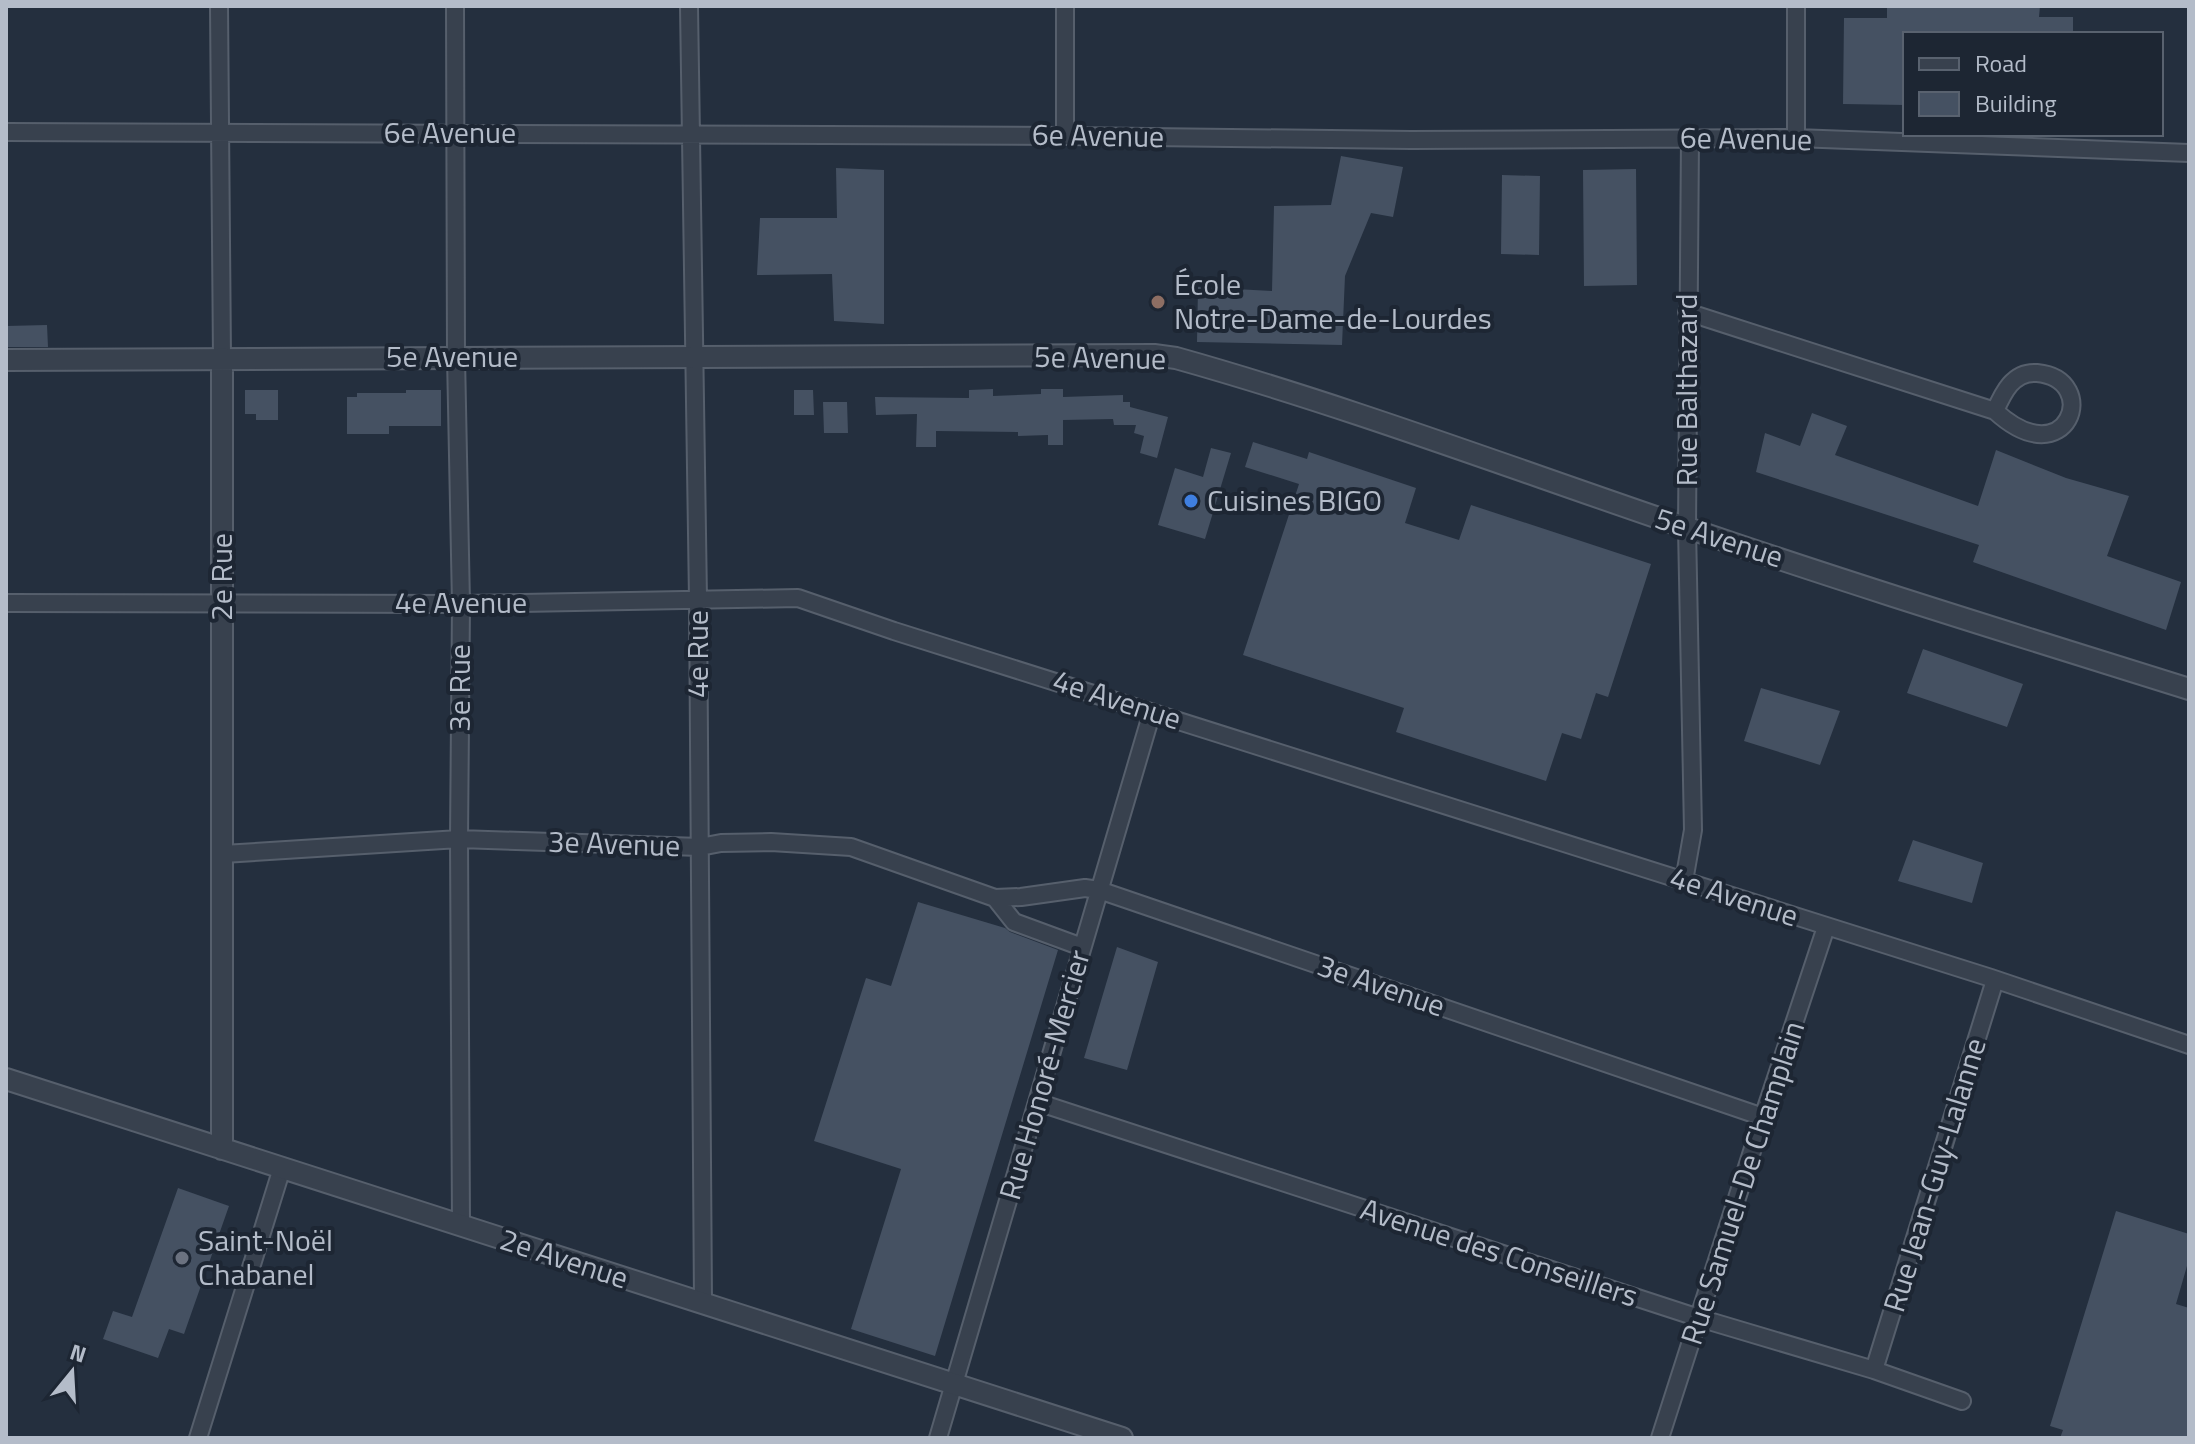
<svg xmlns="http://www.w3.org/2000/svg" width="2195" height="1444" font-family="'Titillium Web',sans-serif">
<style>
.building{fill:#455162}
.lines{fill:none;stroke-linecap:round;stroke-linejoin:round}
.minor-casing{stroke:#565f6c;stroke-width:20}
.tertiary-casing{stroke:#565f6c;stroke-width:24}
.minor{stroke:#38414e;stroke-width:16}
.tertiary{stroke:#38414e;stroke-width:20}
.education-dot{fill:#8d6e63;stroke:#1d2633;stroke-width:3}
.shop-dot{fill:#3f7fe0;stroke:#1d2633;stroke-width:3}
.worship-dot{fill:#6b7280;stroke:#1d2633;stroke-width:3}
.labels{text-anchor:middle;stroke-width:8;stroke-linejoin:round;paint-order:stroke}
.street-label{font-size:30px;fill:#b4bcc9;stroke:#1d2633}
.poi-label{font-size:30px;fill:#b4bcc9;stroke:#1d2633;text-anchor:start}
</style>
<rect width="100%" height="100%" fill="#242f3e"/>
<path class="building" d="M1887,6H2040L2039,17H2073V34H1905V105L1843,104L1844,18H1887Z
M1341,156L1403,167L1393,217L1371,213L1345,276L1342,345L1197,342L1198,287L1272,291L1274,206L1331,205Z
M836,168L884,170V324L834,321L832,274L757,275L760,218H837Z
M1636,169L1637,285L1584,286L1583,170Z
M1502,175L1540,176L1539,255L1501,254Z
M47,325L48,347H6V326Z
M993,389V396L1041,394V389H1063V397L1123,395V402H1130V407L1168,417L1157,458L1140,453L1144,436L1134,433L1136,425H1114L1113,419L1063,420V445H1048V435L1018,436V432L936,431V447H916L917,414L876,415L875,397L969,398V390Z
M245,390H278V420H256V414H245Z
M406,390H441V426H389V434H347V397H357V393H406Z
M794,390H813L814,415H794Z
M823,402H847L848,433H824Z
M1812,413L1847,426L1835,455L1978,506L1996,450L2066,478L2129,496L2107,556L2181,582L2166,630L1973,562L1979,545L1756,472L1765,433L1800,446Z
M1253,442L1307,459L1309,452L1416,488L1405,523L1459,540L1471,505L1651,564L1608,697L1596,693L1581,739L1562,733L1546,781L1396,732L1404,708L1243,655L1299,484L1245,467Z
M1211,448L1231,453L1205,539L1158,525L1175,468L1203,477Z
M1923,649L2023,684L2007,727L1907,693Z
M1761,688L1840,711L1820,765L1744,741Z
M1913,840L1983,863L1972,903L1898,881Z
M918,902L1005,928L1010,932L1058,950L935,1356L851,1329L901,1169L814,1141L866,978L891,986Z
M1117,947L1158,962L1127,1070L1084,1058Z
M178,1188L229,1206L184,1334L169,1329L158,1358L103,1339L113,1311L132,1317Z
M2116,1211L2189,1234V1259L2176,1304L2189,1308V1438H2060L2063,1430L2050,1426Z"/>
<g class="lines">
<g class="minor-casing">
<path id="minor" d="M219,6L222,358
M455,6L456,357L461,604L459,839L461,1226
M689,6L698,599L703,1303
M1065,6V136
M1796,6V138
M6,132L1065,136L1411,140L1796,138L2189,153
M1687,312L1995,411C2068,478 2102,379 2037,373C2013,371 2003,393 1995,411
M6,603L461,604L798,598L894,631L1991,978L2189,1045
M223,854L459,839L700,847L721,843L771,842L851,847L995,898L1021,897L1085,888L1099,890L1763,1117
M1684,881L1693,830L1687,528L1690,138
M995,898L1014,922L1082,947
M1037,1102L1699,1318L1874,1370L1962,1401
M1874,1370L1995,980
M198,1438L282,1168
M938,1438L1152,712
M1660,1438L1763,1117L1826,927"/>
</g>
<g class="tertiary-casing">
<path id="tertiary" d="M222,358V1149
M6,360L1154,355L1176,358C1347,406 1514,469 1682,526C1850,584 2020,636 2189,689
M6,1079L1122,1438"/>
</g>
<use href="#minor" class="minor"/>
<use href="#tertiary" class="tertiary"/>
</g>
<circle class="education-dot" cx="1158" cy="302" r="8"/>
<circle class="shop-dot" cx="1191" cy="501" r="8"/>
<circle class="worship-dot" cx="182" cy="1258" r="8"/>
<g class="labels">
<g class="street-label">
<text x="450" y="143">6e Avenue</text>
<text transform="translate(1098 136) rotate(1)" y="10">6e Avenue</text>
<text transform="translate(1746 139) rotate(1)" y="10">6e Avenue</text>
<text x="452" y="367">5e Avenue</text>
<text transform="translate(1100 358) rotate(1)" y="10">5e Avenue</text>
<text transform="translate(1687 390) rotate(-90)" y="10">Rue Balthazard</text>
<text transform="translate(1719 538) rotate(18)" y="10">5e Avenue</text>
<text transform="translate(222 577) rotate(-90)" y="10">2e Rue</text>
<text x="461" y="613">4e Avenue</text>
<text transform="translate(698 654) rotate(-90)" y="10">4e Rue</text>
<text transform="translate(460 688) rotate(-90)" y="10">3e Rue</text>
<text transform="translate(1117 700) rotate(18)" y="10">4e Avenue</text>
<text transform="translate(614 844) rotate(2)" y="10">3e Avenue</text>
<text transform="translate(1734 897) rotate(18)" y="10">4e Avenue</text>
<text transform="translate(1381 986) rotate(19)" y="10">3e Avenue</text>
<text transform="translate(1045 1075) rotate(-74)" y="10">Rue Honoré-Mercier</text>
<text transform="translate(1935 1175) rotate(-73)" y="10">Rue Jean-Guy-Lalanne</text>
<text transform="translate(1743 1183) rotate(-72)" y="10">Rue Samuel-De Champlain</text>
<text transform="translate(1499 1253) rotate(18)" y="10">Avenue des Conseillers</text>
<text transform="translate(564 1259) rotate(18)" y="10">2e Avenue</text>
</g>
<g class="poi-label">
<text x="1174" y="295">École<tspan x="1174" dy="34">Notre-Dame-de-Lourdes</tspan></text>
<text x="1207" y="511">Cuisines BIGO</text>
<text x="198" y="1251">Saint-Noël<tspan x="198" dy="34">Chabanel</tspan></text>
</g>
</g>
<rect width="2195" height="1444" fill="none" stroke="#b4bcc9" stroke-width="16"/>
<rect x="1903" y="32" width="260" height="104" fill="#1d2633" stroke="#59626f" stroke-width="2"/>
<rect x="1919" y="58" width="40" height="12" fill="#38414e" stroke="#59626f" stroke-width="2"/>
<text x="1975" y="72" font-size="24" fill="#b4bcc9">Road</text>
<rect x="1919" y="92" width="40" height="24" fill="#455162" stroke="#59626f" stroke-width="2"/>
<text x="1975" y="112" font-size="24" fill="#b4bcc9">Building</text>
<g transform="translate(72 1372) rotate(18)" stroke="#1d2633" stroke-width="6" paint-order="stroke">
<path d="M0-6L14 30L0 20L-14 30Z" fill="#b4bcc9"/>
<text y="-12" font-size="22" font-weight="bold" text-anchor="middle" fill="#b4bcc9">N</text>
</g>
</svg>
